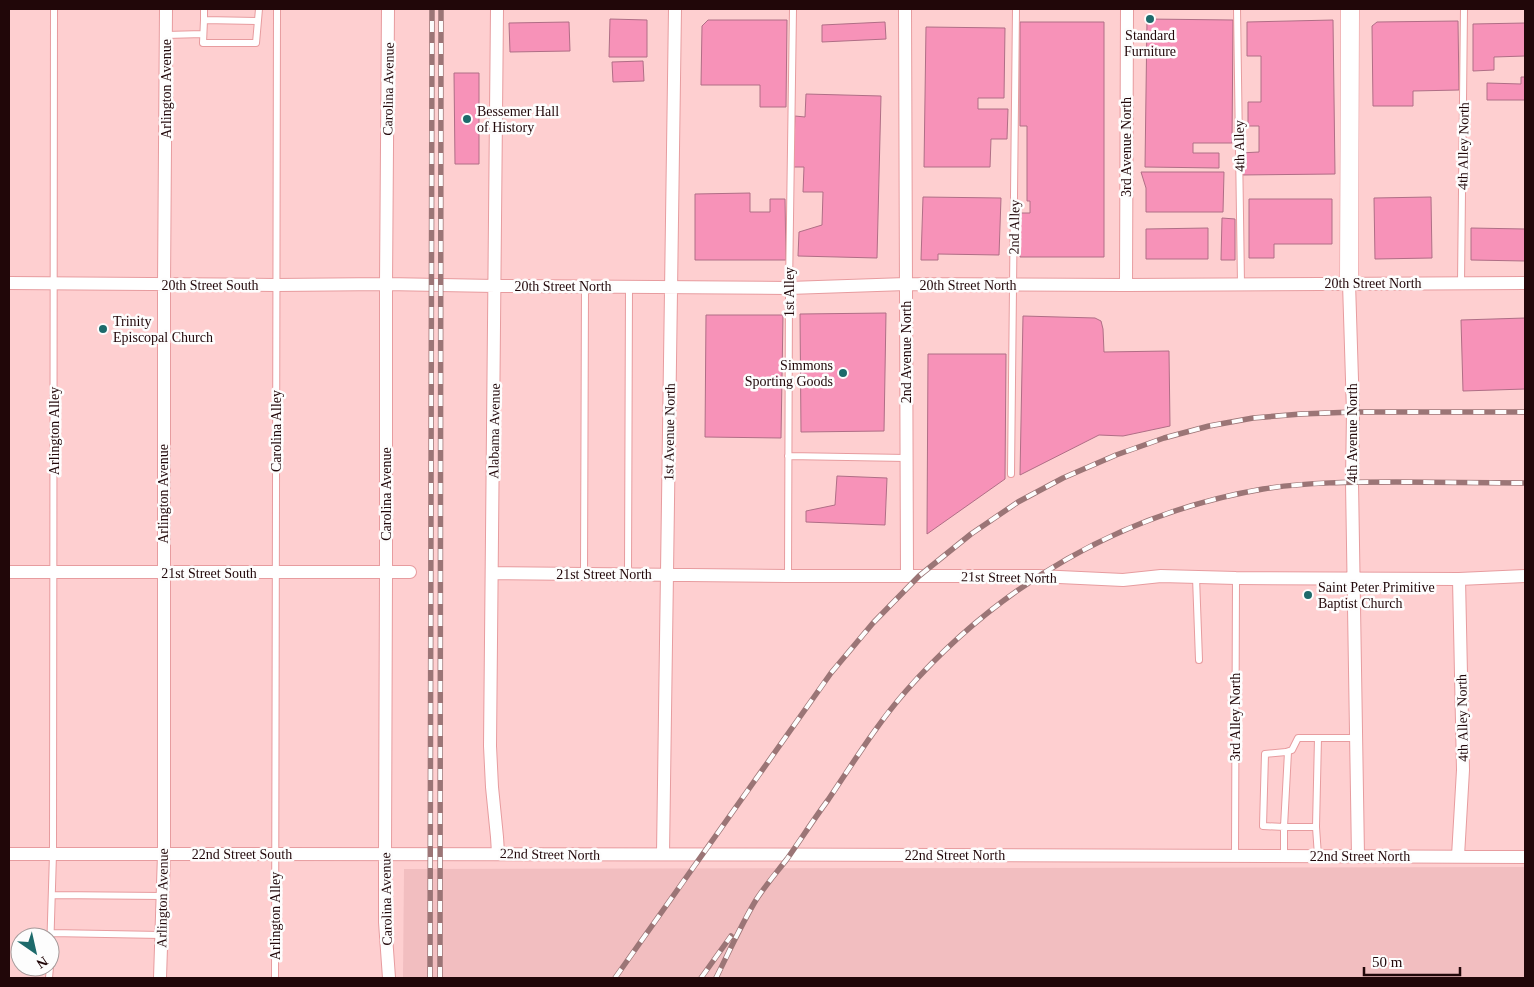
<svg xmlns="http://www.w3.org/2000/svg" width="1534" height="987" font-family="Georgia,serif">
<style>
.built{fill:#f2bec0}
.building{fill:#f792b8;stroke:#b06e86}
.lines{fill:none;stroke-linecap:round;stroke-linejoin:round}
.lane-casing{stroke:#e79c9f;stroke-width:8}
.street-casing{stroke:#e79c9f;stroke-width:14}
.secondary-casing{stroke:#e79c9f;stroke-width:19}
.lane{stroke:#fff;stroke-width:6}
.street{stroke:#fff;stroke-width:12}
.secondary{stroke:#fff;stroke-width:18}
.rail-casing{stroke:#9b7576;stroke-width:5.5}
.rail{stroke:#fdfdfd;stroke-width:4;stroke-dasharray:11;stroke-linecap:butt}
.poi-dot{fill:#1d6a6b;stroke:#fdfdfd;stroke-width:2}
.labels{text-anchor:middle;stroke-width:5;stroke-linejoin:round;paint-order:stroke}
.poi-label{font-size:14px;fill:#210709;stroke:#fdfdfd;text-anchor:start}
.street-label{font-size:14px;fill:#210709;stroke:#fdfdfd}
</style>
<rect width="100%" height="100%" fill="#fecfd0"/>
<path class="built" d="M1525,867V978H403L404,869Z"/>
<path class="building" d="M610,19L647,20V57H609Z
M1147,19L1233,20L1232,143H1193V153H1219V168L1145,167Z
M708,20H787L786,107H760V85H701L702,26Z
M1333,20L1335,174L1240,175V153L1259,152V126H1248V102H1261V56H1247V22Z
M1458,21L1459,90L1413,91V106H1373L1372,26L1377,22Z
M569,22L570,51L510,52L509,23Z
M885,22L886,39L822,42V25Z
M1020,22H1104V257H1020V213H1030V201H1027V126H1020Z
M1525,23V73V56L1494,57V70L1473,71V24Z
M926,27L1005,28L1004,98H978V109H1008L1007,139H991L990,167H924Z
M643,61L644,81L613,82L612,62Z
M454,73H479V164H455Z
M1521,77H1525V100H1487V83L1521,84Z
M806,94L881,96L877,258L798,256L799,232L822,225L823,192H803L804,167H793L795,116L805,117Z
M1141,172H1224L1223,212H1146V188Z
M750,193V212H770V199H785L786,260H695V194Z
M923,197L1001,198L999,255L938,254V260H921Z
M1431,197L1432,258L1375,259L1374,198Z
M1249,199H1332V244H1274V258H1249Z
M1222,218L1235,219V260H1221Z
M1208,228V259H1146V229Z
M1471,228L1525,229V261L1471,260Z
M886,313L884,431L801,432L800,314Z
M706,315H783L781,438L705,437Z
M1023,316L1095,318L1101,321L1103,329L1104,352L1169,351L1170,426L1123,436L1099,435L1020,475Z
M1525,318V389L1463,391L1461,320Z
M928,354H1006L1005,479L927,534Z
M837,476L887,478L885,525L806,522V511L835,505Z"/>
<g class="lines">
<g class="lane-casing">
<path id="lane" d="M1237,9L1241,284
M204,20V9
M258,21L204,20L203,43H256L259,9
M166,35L203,34
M1461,283L1464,9
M788,456L906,458
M1011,474L1016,9
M584,574L585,286
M628,574L629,286
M788,576L789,288L793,9
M1196,577L1199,660
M1288,752L1284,827L1263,826L1265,754L1286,752L1292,750L1298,738H1356
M1316,827L1318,738
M1235,856L1236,578
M1284,856V827H1316L1318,856
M52,895L162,896
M51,933L161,935
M50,953L53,854L54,9
M49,978L50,967
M275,978L277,9"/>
</g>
<g class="street-casing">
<path id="street" d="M388,9L386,284V572L385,854V922L389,978
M497,9L490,746L492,787L497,837L498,853
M905,9L907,576
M9,283L276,285L386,284L495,286L789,288L906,284L1126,285L1525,283
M1349,283L1353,412L1352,482L1358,856
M1126,285L1127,9
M9,572H410
M492,573L788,576H1038L1123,580L1161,576L1236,578L1459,579L1525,576
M9,854C514,853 1020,855 1525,857
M663,854L675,9
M1458,856L1463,770L1459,579
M160,978L164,854V285L166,9"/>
</g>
<g class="secondary-casing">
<path id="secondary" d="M1349,283L1350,9"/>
</g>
<use href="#lane" class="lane"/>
<use href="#street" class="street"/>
<use href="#secondary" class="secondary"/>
<g class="rail-casing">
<path id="rail" d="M430,978L432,9
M440,978L441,9
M615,978L831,673L873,623L919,576L971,534L1018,502L1063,478L1116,455L1164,438L1209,426L1253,418L1301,414L1353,412H1525
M701,978L731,936
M716,978C729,952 741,925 756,900C765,886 777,872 787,859C801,839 814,819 828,800C853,763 877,724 906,691C1000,584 1123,513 1263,489C1307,482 1352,482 1396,482C1439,482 1482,483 1525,483"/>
</g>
<use href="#rail" class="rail"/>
</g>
<g class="poi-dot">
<circle cx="1150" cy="19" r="5"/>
<circle cx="467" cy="119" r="5"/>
<circle cx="103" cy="329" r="5"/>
<circle cx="843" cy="373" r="5"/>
<circle cx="1308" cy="595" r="5"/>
</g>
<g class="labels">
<g class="poi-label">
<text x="1150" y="40" text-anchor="middle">Standard<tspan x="1150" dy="16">Furniture</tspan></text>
<text x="477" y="116">Bessemer Hall<tspan x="477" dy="16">of History</tspan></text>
<text x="113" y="326">Trinity<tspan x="113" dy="16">Episcopal Church</tspan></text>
<text x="833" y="370" text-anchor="end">Simmons<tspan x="833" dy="16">Sporting Goods</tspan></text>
<text x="1318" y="592">Saint Peter Primitive<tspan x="1318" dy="16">Baptist Church</tspan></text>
</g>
<g class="street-label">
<text transform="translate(166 89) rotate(-90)" y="5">Arlington Avenue</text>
<text transform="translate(388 89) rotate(-89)" y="5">Carolina Avenue</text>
<text transform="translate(1239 146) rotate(-91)" y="5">4th Alley</text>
<text transform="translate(1463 146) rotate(-89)" y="5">4th Alley North</text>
<text transform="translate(1126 147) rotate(-90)" y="5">3rd Avenue North</text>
<text transform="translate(1014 227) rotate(-89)" y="5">2nd Alley</text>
<text x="1373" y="288">20th Street North</text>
<text x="210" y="290">20th Street South</text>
<text x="968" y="290">20th Street North</text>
<text x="563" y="291">20th Street North</text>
<text transform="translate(789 292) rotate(-90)" y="5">1st Alley</text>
<text transform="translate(906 352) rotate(-90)" y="5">2nd Avenue North</text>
<text transform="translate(54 431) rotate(-90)" y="5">Arlington Alley</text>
<text transform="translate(276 431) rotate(-90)" y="5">Carolina Alley</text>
<text transform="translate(494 431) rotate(-89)" y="5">Alabama Avenue</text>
<text transform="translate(669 432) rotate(-89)" y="5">1st Avenue North</text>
<text transform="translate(1352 433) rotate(-90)" y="5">4th Avenue North</text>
<text transform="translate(163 494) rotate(-90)" y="5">Arlington Avenue</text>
<text transform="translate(386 494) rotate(-90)" y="5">Carolina Avenue</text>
<text x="209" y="578">21st Street South</text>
<text x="604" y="579">21st Street North</text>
<text transform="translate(1009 577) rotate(1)" y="5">21st Street North</text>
<text transform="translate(1235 717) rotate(-90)" y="5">3rd Alley North</text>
<text transform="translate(1462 718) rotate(-91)" y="5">4th Alley North</text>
<text x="242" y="859">22nd Street South</text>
<text transform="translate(550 854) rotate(1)" y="5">22nd Street North</text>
<text x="955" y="860">22nd Street North</text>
<text x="1360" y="861">22nd Street North</text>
<text transform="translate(162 898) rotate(-89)" y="5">Arlington Avenue</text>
<text transform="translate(386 899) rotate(-91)" y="5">Carolina Avenue</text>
<text transform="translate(275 916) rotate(-90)" y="5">Arlington Alley</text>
</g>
</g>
<rect width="1534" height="987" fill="none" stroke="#210709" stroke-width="20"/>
<g transform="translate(35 952) rotate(146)"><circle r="24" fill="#fdfdfd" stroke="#a59b9b"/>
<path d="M0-4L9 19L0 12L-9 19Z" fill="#1d6a6b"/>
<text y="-8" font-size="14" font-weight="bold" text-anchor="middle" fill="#210709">N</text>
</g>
<path d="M1364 967v8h96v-8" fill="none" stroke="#210709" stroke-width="2.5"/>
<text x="1372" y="967" font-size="15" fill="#210709" stroke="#fdfdfd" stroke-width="4" paint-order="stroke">50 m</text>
</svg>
